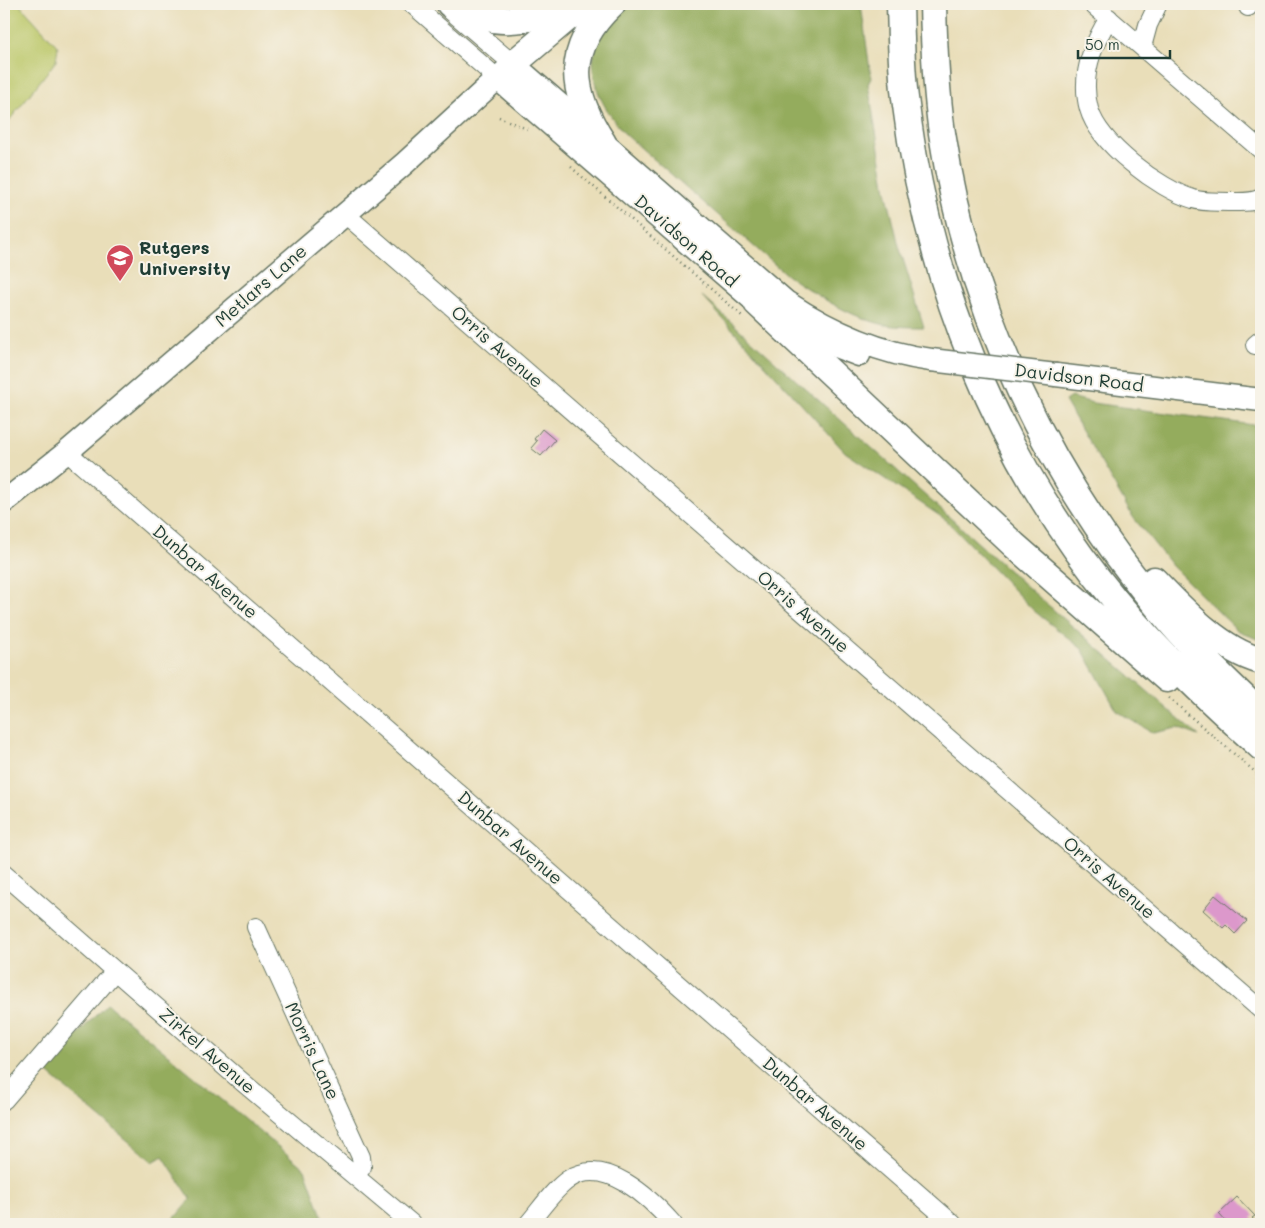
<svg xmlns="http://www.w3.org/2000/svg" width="1265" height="1228" font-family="Mali,sans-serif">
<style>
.green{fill:#bbc769;stroke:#6d824e}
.forest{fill:#94ac5d;stroke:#5a7448}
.building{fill:#dc98cb}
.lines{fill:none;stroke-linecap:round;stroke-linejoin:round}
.minor-casing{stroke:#667563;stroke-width:20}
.major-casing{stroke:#667563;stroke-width:25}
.highway-casing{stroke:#667563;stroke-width:29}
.path{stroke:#667563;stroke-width:2.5;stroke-dasharray:1 4;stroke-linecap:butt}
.minor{stroke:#fff;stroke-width:18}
.major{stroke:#fff;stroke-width:22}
.highway{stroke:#fff;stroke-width:26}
.major-bridge-casing{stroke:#667563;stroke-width:25;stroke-linecap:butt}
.major-bridge{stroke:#fff;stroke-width:22}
.labels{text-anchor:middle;stroke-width:4;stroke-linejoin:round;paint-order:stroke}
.street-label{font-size:18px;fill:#1f3d34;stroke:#f7f3e8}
.poi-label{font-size:18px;font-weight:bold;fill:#1f3d34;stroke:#f7f3e8;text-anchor:start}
</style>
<rect width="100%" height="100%" fill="#f7f3e8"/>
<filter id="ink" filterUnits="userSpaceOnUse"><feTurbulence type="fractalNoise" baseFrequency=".02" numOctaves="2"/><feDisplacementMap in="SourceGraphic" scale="10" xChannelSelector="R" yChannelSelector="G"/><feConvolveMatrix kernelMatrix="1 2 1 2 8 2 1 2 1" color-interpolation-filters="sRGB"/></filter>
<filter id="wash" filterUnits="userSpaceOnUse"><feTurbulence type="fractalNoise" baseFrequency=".0096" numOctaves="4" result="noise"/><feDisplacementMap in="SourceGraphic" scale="20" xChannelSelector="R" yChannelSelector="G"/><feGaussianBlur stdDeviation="1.12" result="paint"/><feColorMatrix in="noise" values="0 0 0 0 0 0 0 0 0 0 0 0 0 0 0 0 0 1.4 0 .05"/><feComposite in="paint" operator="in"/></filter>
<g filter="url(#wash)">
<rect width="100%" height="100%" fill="#e9deb9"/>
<path class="green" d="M4,4H19L58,47L56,61L4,127Z"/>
<path class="forest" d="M630,4H861L871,78L868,84L886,191L899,246L924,327C912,327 898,327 885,325C850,317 818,296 788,276L625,134C596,101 578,61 610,22C615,15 624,9 630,4Z
M702,296L1033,592L1199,736L1177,728L1153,733L1117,711L1082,649L1033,610L946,520L845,452Z
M1071,397L1093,403L1261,426V641L1237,630L1172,566L1133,517L1065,401Z
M107,1004L305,1169L325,1224H141L145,1220L172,1221L191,1199L163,1156L153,1162L43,1069Z"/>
<g id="blocks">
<path class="building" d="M542,429L555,440L541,456L531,448L537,441L534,439Z
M1215,895L1247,921L1235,934L1226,925L1223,928L1203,910Z
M1237,1197L1255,1216L1252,1218L1258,1224H1228L1219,1214Z"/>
</g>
</g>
<g filter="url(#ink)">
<use href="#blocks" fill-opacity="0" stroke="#667563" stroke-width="1"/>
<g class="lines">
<g class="minor-casing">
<path id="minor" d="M412,4L497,78
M1092,4L1261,150
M1247,4L1248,7
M451,11L513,64
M1109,18C1092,45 1080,77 1089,109C1099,144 1159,189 1193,199C1205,203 1219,201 1231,202C1242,202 1252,203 1261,198
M1142,47L1148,25L1158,4
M345,214L1261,1010
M1255,345L1261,340
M67,452L953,1224
M4,874L240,1080L412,1224
M256,927L361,1157L362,1167L356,1175
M4,1100L115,971
M528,1224C541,1209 553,1190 569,1179C606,1155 651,1199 673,1224"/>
</g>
<g class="major-casing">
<path id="major" d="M497,78L757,303L804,334L859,355
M1056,375L1261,400
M4,502L67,452L405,163L513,64L786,302C830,331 878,353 931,360"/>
</g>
<g class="highway-casing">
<path id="highway" d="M450,4C500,32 533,18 584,4
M900,4C901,35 901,67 905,98C927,280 998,460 1116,601C1160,654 1210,701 1261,747
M933,4C934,47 936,90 942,133C969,313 1048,477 1165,616C1194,651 1228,682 1261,714
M513,64L578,9
M603,143C570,92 564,49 612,4
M757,303L1014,545L1167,679
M1154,580C1183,610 1220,650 1261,661"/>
</g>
<path class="path" d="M499,117L527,129
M571,167L742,316
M1169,698L1261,777"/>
<use href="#minor" class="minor"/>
<use href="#major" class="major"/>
<use href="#highway" class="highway"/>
<g class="major-bridge-casing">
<path id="major-bridge" d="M931,360L1056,375"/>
</g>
<use href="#major-bridge" class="major-bridge"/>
</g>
</g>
<defs>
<g id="university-pin" transform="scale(1.4375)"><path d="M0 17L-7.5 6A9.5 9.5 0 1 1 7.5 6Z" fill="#d1495b" stroke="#f7f3e8"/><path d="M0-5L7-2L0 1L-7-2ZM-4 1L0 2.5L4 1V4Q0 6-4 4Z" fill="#fff"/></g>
</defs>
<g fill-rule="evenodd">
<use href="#university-pin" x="120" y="258"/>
</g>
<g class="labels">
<g class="street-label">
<text transform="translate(686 241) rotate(41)" y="6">Davidson Road</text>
<text transform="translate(261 286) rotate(-41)" y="6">Metlars Lane</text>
<text transform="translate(497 347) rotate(41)" y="6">Orris Avenue</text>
<text transform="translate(1079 378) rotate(7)" y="6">Davidson Road</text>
<text transform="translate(205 572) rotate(41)" y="6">Dunbar Avenue</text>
<text transform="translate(803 612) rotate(41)" y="6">Orris Avenue</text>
<text transform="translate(510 838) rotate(41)" y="6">Dunbar Avenue</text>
<text transform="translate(1109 878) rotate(41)" y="6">Orris Avenue</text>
<text transform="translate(207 1051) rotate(41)" y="6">Zirkel Avenue</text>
<text transform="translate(312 1051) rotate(65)" y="6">Morris Lane</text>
<text transform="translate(815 1104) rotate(41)" y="6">Dunbar Avenue</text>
</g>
<g class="poi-label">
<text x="139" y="254">Rutgers<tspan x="139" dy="21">University</tspan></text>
</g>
</g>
<rect width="1265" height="1228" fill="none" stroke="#f7f3e8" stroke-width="20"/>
<path d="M1078 50v8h92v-8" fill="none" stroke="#1f3d34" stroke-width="2.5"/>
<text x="1085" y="50" font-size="15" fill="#1f3d34" stroke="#f7f3e8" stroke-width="4" paint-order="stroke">50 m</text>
</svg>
